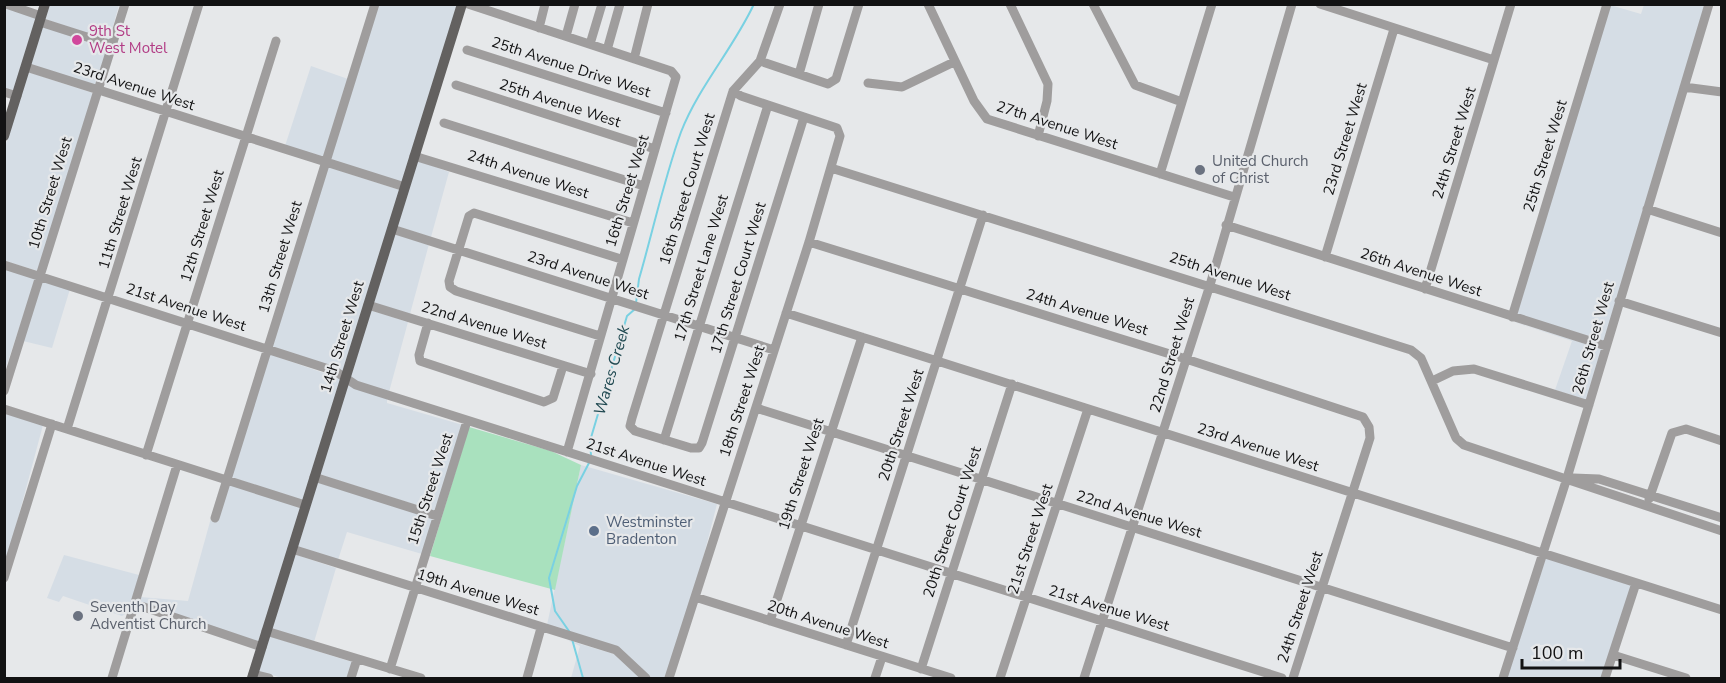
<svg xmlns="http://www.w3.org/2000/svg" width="1726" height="683" font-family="'Nunito Sans',sans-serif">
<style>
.built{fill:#d5dde5}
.green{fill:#a9e1be}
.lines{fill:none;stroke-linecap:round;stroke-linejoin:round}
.stream{stroke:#79d1e2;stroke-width:2}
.minor{stroke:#9f9d9d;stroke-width:9}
.major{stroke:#636160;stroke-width:10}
.hotel-dot{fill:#d1479c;stroke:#e6e8ea;stroke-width:2}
.worship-dot{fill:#6b7280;stroke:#e6e8ea;stroke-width:2}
.service-dot{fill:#5c6f8a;stroke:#e6e8ea;stroke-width:2}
.labels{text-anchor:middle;stroke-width:4.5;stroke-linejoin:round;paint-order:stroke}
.hotel-label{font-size:15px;fill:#b23c85;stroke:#e6e8ea;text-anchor:start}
.street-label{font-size:15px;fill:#121213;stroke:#e6e8ea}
.worship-label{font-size:15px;fill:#5b616d;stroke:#e6e8ea;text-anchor:start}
.service-label{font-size:15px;fill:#4e5e75;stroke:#e6e8ea;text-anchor:start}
.water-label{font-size:16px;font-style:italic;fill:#204951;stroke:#e6e8ea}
</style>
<rect width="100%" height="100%" fill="#e6e8ea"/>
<path class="built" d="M49,5H119L109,40L44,19Z
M378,5H458L402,183L330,160Z
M1610,5L1641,14L1644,5H1705L1604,341L1517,314Z
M5,8L37,18L15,91L5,88Z
M42,26L107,47L95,85L30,65Z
M311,66L348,79L323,158L285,146Z
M28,72L93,93L38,271L5,261V147Z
M417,160L449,172L431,237L396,226Z
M328,167L400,190L344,372L271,346Z
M394,234L429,244L410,314L372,303Z
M5,269L36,278L5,370Z
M42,280L70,289L52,348L23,341Z
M370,310L408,322L389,392L358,382L350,376Z
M1508,320L1602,349L1587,400L1555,390L1572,341Z
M269,354L341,379L303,501L231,477Z
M347,383L387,399V403L463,425L435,511L318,474Z
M5,413L43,425L5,567Z
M581,465L717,504L700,570L666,678H652L628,656L547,625Z
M221,482L211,521L217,522L229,484L301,508L260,642L139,602L140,597L188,601Z
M316,482L433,518L422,554L347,532L338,560L296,547Z
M294,554L336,568L314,642L271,629Z
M64,555L139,575L129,612L122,616L63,596L59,602L47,598Z
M1546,558L1632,585L1602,678H1506Z
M269,636L352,662L347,678H282L258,671Z
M567,640L614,654L641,678H571L580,646Z"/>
<path class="green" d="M469,427L551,451L581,465L555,590L430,556Z"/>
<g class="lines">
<path class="stream" d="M636,303L639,279C653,231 664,179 681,132C699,86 733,49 754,4
M591,455L590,441L627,316L635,309
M571,634L555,611L549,578L577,486L590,461
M572,639L583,678"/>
<path class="minor" d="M6,4L41,16
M468,4L671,71L676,77L567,452
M780,4L760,61L733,91L632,418L630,426L635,431L691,448H699L702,443L804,117
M928,4L974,101L987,119L1234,197
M1010,4L1048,84L1047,101L1038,136
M1093,4L1135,85L1182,102
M1320,4L1494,60
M40,22L112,45
M539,28L545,4
M566,36L575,4
M590,44L602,4
M467,50L666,113
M607,50L620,4
M634,59L648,4
M760,61L828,84L836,79L859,4
M26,67L405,187
M799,74L819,4
M868,83L902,87L954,62
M456,85L655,149
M1684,87L1722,92
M4,92L17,96
M444,123L644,186
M414,156L633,223
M831,168L1411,350L1421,358L1456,438L1464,445L1722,531
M1160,174L1212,4
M1647,209L1722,233
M1226,225L1606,346
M392,229L774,350
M809,242L1186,359L1363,417L1369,427L1370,438L1293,678
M1325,257L1394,29
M4,265L335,371L356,385L1282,678
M1425,289L1511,4
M1619,301L1722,333
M368,305L591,374
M786,313L1722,610
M1512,317L1607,4
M428,323L419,355L420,361L544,402L553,398L563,366
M600,336L456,291L450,287L449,281L469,216L474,213L621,259
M1432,381L1453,371L1474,369L1589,405
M4,391L125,4
M756,408L1513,648
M4,409L305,505
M67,429L199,4
M664,440L768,105
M146,455L276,41
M314,477L437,516
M1573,478L1599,479L1722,518
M1649,499L1672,433L1686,429L1722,441
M215,518L375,4
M292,549L616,650L646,678
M4,578L52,424
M695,597L951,678
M135,604L262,647
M770,621L862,337
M266,631L421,678
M846,645L983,215
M1613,655L1686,678
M390,669L467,421
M921,669L1012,384
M253,674L269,678
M112,678L177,465
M351,678L357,659
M527,678L541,628
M669,678L809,242L840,136L837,128L741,96L733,91
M875,678L882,657
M1000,678L1088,409
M1084,678L1210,285L1292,4
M1503,678L1567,478L1709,4
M1605,678L1636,583"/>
<path class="major" d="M4,136L45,4
M252,678L462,4"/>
</g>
<circle class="hotel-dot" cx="77" cy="40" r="6"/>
<g class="worship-dot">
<circle cx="1200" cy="170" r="6"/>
<circle cx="78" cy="616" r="6"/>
</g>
<circle class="service-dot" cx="594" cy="531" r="6"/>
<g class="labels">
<g class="hotel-label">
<text x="89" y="36">9th St<tspan x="89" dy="17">West Motel</tspan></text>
</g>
<g class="street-label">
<text transform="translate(571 67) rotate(18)" y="5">25th Avenue Drive West</text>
<text transform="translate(134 86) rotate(18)" y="5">23rd Avenue West</text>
<text transform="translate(560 103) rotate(18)" y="5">25th Avenue West</text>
<text transform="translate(1057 125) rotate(18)" y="5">27th Avenue West</text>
<text transform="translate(1345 139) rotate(-73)" y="5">23rd Street West</text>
<text transform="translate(1454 143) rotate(-73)" y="5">24th Street West</text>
<text transform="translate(1545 156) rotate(-73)" y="5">25th Street West</text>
<text transform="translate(528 174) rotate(18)" y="5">24th Avenue West</text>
<text transform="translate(687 189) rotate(-73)" y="5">16th Street Court West</text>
<text transform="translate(627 191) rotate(-73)" y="5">16th Street West</text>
<text transform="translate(50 193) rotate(-73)" y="5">10th Street West</text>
<text transform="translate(120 213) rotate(-73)" y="5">11th Street West</text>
<text transform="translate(202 226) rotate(-73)" y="5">12th Street West</text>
<text transform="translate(280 257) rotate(-73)" y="5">13th Street West</text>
<text transform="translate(701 268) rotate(-73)" y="5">17th Street Lane West</text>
<text transform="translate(1421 272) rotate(18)" y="5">26th Avenue West</text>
<text transform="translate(588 275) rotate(18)" y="5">23rd Avenue West</text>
<text transform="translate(1230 276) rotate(18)" y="5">25th Avenue West</text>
<text transform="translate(738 278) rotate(-73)" y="5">17th Street Court West</text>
<text transform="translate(186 307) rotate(18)" y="5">21st Avenue West</text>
<text transform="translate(1087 312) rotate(17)" y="5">24th Avenue West</text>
<text transform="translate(484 325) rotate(17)" y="5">22nd Avenue West</text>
<text transform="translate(342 337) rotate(-73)" y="5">14th Street West</text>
<text transform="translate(1593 338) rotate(-74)" y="5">26th Street West</text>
<text transform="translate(1172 355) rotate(-73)" y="5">22nd Street West</text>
<text transform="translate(742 401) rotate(-72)" y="5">18th Street West</text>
<text transform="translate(901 425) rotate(-72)" y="5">20th Street West</text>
<text transform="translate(1258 447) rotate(18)" y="5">23rd Avenue West</text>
<text transform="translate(646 462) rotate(18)" y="5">21st Avenue West</text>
<text transform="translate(801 474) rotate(-72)" y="5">19th Street West</text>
<text transform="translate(430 489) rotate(-72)" y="5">15th Street West</text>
<text transform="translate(1139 514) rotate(17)" y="5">22nd Avenue West</text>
<text transform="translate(952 522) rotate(-72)" y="5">20th Street Court West</text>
<text transform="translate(1030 539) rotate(-72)" y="5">21st Street West</text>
<text transform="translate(478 592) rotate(17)" y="5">19th Avenue West</text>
<text transform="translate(1300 607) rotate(-72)" y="5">24th Street West</text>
<text transform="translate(1109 608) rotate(17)" y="5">21st Avenue West</text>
<text transform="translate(828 624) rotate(18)" y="5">20th Avenue West</text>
</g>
<g class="worship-label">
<text x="1212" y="166">United Church<tspan x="1212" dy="17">of Christ</tspan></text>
<text x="90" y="612">Seventh Day<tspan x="90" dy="17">Adventist Church</tspan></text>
</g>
<g class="service-label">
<text x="606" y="527">Westminster<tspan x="606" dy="17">Bradenton</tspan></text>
</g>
<g class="water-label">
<text transform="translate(611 370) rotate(-74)" y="6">Wares Creek</text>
</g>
</g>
<rect width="1726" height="683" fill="none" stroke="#121213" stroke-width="12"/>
<path d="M1522 659v9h98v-9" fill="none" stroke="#121213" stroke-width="3"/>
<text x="1531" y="659" font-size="18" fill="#121213" stroke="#e6e8ea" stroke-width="4.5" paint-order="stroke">100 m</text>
</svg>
